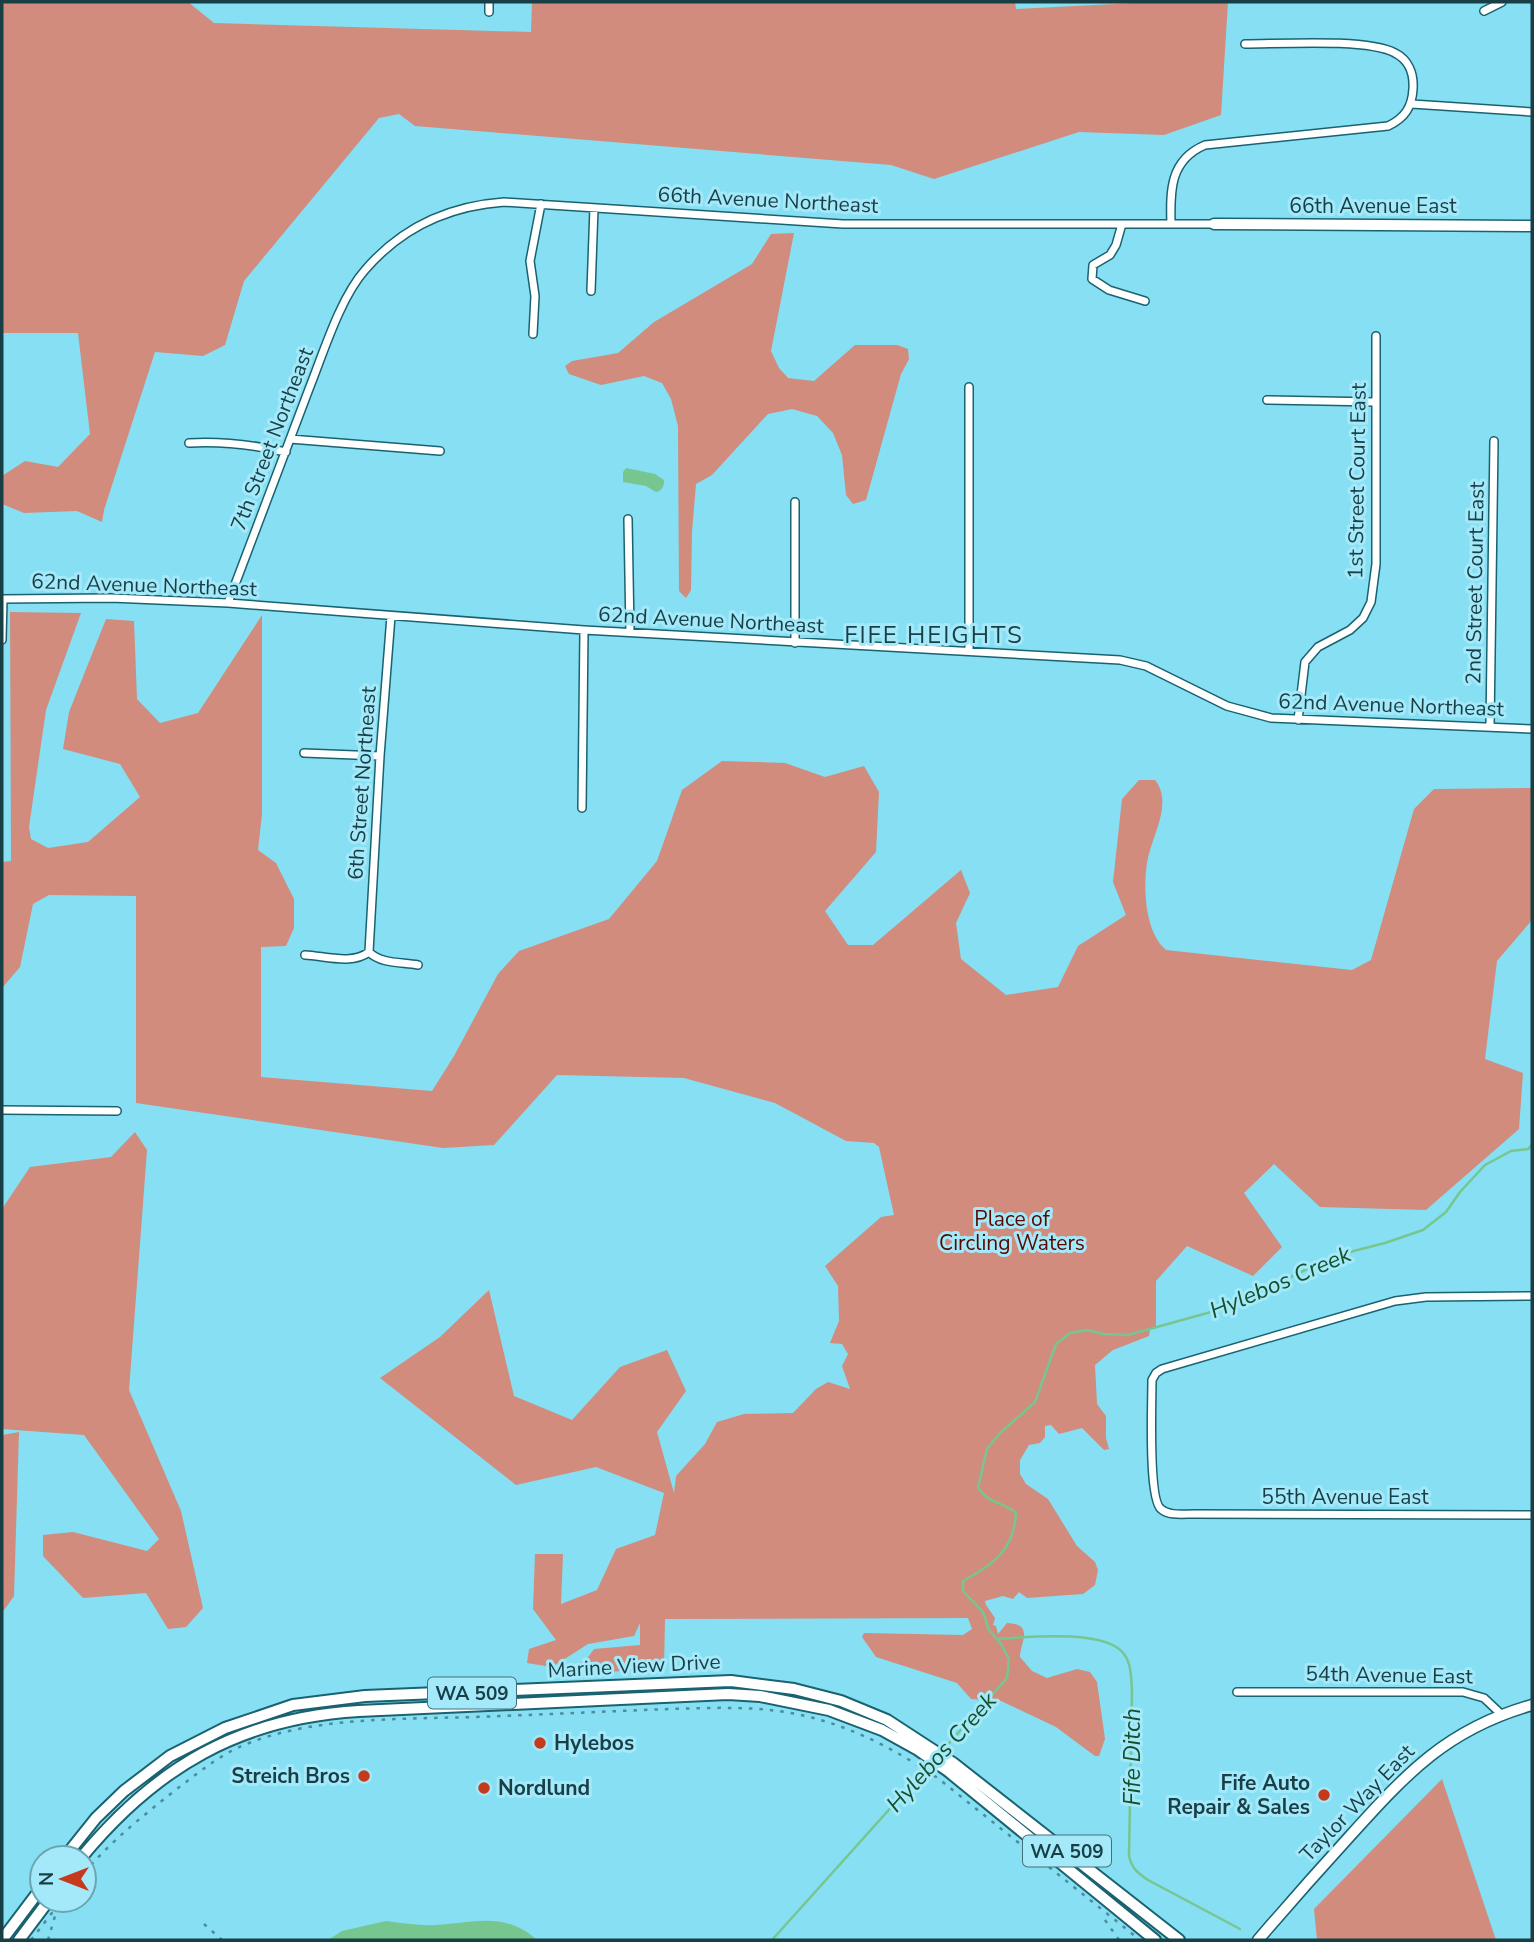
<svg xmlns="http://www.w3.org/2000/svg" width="1534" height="1942" font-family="'Nunito Sans',sans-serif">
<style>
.green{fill:#d18c7d}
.water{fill:#77c690}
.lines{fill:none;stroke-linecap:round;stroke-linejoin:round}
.stream{stroke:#77c690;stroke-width:2.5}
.street-casing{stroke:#196270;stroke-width:10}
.secondary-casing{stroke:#196270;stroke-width:13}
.primary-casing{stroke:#196270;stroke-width:14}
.street{stroke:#fff;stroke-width:7}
.secondary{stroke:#fff;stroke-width:10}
.primary{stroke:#fff;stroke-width:10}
.rail{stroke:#4d8c99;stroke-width:2.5;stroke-dasharray:3.5 7;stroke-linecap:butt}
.poi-dot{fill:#c53a1d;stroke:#a4e9f9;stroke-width:2.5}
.labels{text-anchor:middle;stroke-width:6;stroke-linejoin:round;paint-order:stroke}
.shield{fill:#a4e9f9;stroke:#42717c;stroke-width:2}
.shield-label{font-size:19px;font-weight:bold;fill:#183e46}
.street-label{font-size:21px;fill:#183e46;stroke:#a4e9f9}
.park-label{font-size:21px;fill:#570800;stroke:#a4e9f9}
.poi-label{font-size:21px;font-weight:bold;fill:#183e46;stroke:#a4e9f9;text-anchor:start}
.water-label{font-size:23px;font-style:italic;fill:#15502d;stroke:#a4e9f9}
.quarter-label{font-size:24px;letter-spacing:2px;fill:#183e46;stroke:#a4e9f9}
</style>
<rect width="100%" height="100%" fill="#86dff2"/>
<path class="green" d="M2,2H188L214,23L531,32L532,2H1015L1016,9L1155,2H1228L1221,115L1164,135L1079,132L934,179L891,165L415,126L399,114L379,118L244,281L225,345L203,356L155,352L104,510L102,522L77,511L24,513L2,504V476L25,461L58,467L90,434L78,333H2Z
M794,233L771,351L779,368L788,378L814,381L855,345H897L908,349L909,359L901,374L866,500L853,504L846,495L842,455L833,433L817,416L792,409L768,414L712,475L696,484L692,532L691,590L686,598L679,591L678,426L671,399L662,383L644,376L601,385L569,374L565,366L572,361L618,353L654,322L752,264L771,234Z
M10,612L81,613L46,710L29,827L31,839L48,848L88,842L140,797L120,764L63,749L69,712L106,619L134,621L137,699L160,723L198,713L262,615V814L258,850L276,863L294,899V928L286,946L261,947V1077L432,1091L454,1056L498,974L519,951L609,919L657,861L682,790L722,761L785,763L825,777L864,766L879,792L876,852L825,911L848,945H873L961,870L970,893L956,923L961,959L1006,995L1058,987L1078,946L1126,915L1113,882L1122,799L1139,780H1155C1174,804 1151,836 1147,863C1143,889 1145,932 1166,950L1352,970L1371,960L1414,809L1434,789L1532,788V920L1497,961L1485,1059L1523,1073L1519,1129L1426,1210L1320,1207L1274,1164L1244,1193L1282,1247L1253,1276L1187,1246L1156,1281V1327L1150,1329L1149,1336L1113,1350L1095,1365L1097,1404L1106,1416V1438L1109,1449L1104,1450L1082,1428L1059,1434L1051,1425L1045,1426V1437L1040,1443L1029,1445L1020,1460V1474L1026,1484L1048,1499L1077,1546L1095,1562L1098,1570L1095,1585L1083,1594L1027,1598L1019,1592L1013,1599L1003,1596L985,1601L986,1605L995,1618L993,1625L996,1626L998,1634L1007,1623C1035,1624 1020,1643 1020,1657L1032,1671L1047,1678L1077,1669L1090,1672L1097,1682L1105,1739L1099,1756H1095L1056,1727L1001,1701L971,1699L957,1683L876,1657L862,1637L864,1633L963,1635L972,1629L968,1618L665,1619L664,1668L551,1676L586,1660L594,1649L640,1645V1623L634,1636L588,1644L552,1667L527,1663L529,1649L556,1640L533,1609L535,1554H563L561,1604L597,1590L616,1549L655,1535L664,1493L596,1467L516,1485L380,1378L440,1337L489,1290L514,1396L572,1420L620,1367L667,1350L686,1391L657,1432L674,1493L676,1476L705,1444L717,1422L744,1414L793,1413L816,1389L828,1382L850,1389L842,1366L848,1354L842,1344L830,1343L839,1321L838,1286L825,1266L881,1217L894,1215L879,1147L874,1143L846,1141L775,1103L684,1078L557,1075L494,1145L443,1148L136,1103V896L49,895L33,904L20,967L2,988V862L11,861Z
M135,1132L147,1150L129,1390L181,1511L203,1608L186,1627L168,1629L146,1593L83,1598L43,1556V1535L73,1532L147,1551L159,1539L84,1435L2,1429V1209L30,1167L111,1157Z
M19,1432L14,1596L2,1613V1435Z
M1442,1779L1496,1940H1317L1314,1909Z"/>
<path class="water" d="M626,468L655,474L664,480C665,485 661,492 656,492L646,486L623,482V472Z
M386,1921C403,1923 420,1926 436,1925C475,1923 504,1911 537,1940H328L342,1931Z"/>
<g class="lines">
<path class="stream" d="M997,1639C1026,1637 1106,1629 1124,1654C1132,1665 1131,1679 1132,1692L1129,1856C1132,1869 1138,1873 1148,1880L1240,1929
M942,1751L1007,1678L1009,1659L1001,1644L989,1630L983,1612L963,1591V1581C994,1564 1014,1550 1016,1513C1000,1500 992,1506 978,1488L987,1449L1000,1433L1035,1402L1056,1344L1070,1333L1087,1330L1104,1334L1128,1335L1229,1307L1334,1256L1385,1243L1423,1230L1446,1212L1460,1192L1485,1165L1511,1151L1528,1149L1532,1145
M772,1940L930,1764"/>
<g class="street-casing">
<path id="street" d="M1484,11L1502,2
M489,12V2
M1412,104L1532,112
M1122,224L1116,245L1110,255L1093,265L1092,279L1109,290L1145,301
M1171,224C1170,190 1170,160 1205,145L1388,126C1405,118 1412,107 1413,89C1414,74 1409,60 1395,53C1367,38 1279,44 1245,44
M591,291L594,208
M533,334L535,296L530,261L541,204
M969,387V651
M1267,400L1375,402
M290,439L440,451
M189,443C222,441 254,445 286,452
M628,519L630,632
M2,599L111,598L228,603L584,630L1120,660L1146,666L1227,706L1271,718L1532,729
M228,603C255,532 282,461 309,389C323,354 340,298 365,270C401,228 449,206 504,202L843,224H1214
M2,640L3,599
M795,643V502
M1298,720L1305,662L1318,647L1350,630L1363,618L1371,602L1376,564V336
M1490,726L1494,441
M304,753L380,756
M582,808L584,630
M369,952L380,756L391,616
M369,952C381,964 401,962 418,965
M305,955C325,956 352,965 369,952
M2,1110L117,1111
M1532,1296L1426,1297L1395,1301L1162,1369L1156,1373L1152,1380C1152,1401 1148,1499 1161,1509C1169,1516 1183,1514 1193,1514L1532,1515
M1237,1692H1463L1484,1698L1501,1714"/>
</g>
<g class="secondary-casing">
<path id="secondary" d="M1214,224L1532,226
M1258,1940C1288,1905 1319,1870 1350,1836C1407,1773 1447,1729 1532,1705"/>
</g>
<g class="primary-casing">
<path id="primary" d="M64,1858L96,1818L124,1791L170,1756L225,1728L293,1705L365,1696L731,1681L794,1689L841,1701L887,1720L953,1763L1179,1940
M81,1858C156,1767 240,1718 359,1711L728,1694L760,1696L829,1710L882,1730L918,1750L948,1771L1155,1940
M2,1940L42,1887
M19,1940L49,1900"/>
</g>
<use href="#street" class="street"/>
<use href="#secondary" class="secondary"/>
<use href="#primary" class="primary"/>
<path class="rail" d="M84,1873C112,1840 144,1815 178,1788C201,1771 222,1753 249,1743C323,1714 421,1720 500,1716C557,1714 613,1711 669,1709C708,1708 747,1706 785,1712C842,1721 892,1747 939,1779L1140,1940
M1105,1920L1119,1940
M204,1924L222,1940
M31,1940L62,1900
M48,1940L55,1916"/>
</g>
<g class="poi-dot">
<circle cx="540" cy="1743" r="7"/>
<circle cx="364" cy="1776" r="7"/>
<circle cx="484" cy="1788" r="7"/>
<circle cx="1324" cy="1795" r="7"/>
</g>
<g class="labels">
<g class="shield">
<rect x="428" y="1677.5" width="88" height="31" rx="5"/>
<rect x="1023" y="1835.5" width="88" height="31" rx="5"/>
</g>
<g class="shield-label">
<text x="472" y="1700">WA 509</text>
<text x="1067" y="1858">WA 509</text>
</g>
<g class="street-label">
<text transform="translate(768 200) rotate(3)" y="7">66th Avenue Northeast</text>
<text x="1373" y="213">66th Avenue East</text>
<text transform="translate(272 439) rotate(-69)" y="7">7th Street Northeast</text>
<text transform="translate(1357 481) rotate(-89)" y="7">1st Street Court East</text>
<text transform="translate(1475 583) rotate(-89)" y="7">2nd Street Court East</text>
<text transform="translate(144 585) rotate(2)" y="7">62nd Avenue Northeast</text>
<text transform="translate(711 620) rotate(3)" y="7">62nd Avenue Northeast</text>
<text transform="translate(1391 705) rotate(2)" y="7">62nd Avenue Northeast</text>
<text transform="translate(362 783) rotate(-86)" y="7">6th Street Northeast</text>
<text x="1345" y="1504">55th Avenue East</text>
<text transform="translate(634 1666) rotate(-3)" y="7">Marine View Drive</text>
<text transform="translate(1389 1675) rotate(1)" y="7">54th Avenue East</text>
<text transform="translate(1357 1803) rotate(-46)" y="7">Taylor Way East</text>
</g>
<g class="park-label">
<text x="1012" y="1226">Place of<tspan x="1012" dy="24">Circling Waters</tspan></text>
</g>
<g class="poi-label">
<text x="554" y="1750">Hylebos</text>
<text x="350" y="1783" text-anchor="end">Streich Bros</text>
<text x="1310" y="1790" text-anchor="end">Fife Auto<tspan x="1310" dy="24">Repair &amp; Sales</tspan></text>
<text x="498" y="1795">Nordlund</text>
</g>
<g class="water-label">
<text transform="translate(1280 1282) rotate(-23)" y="8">Hylebos Creek</text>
<text transform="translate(941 1752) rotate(-48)" y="8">Hylebos Creek</text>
<text transform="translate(1132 1757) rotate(-90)" y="8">Fife Ditch</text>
</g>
<g class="quarter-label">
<text x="934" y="643">FIFE HEIGHTS</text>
</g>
</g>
<rect width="1534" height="1942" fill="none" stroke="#183e46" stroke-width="7"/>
<g transform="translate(63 1879) rotate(270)"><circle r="33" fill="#a4e9f9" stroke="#6ca5b1" stroke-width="2"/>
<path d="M0-5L12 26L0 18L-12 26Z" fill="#c53a1d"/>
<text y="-10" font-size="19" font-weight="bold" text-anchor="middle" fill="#183e46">N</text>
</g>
</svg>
